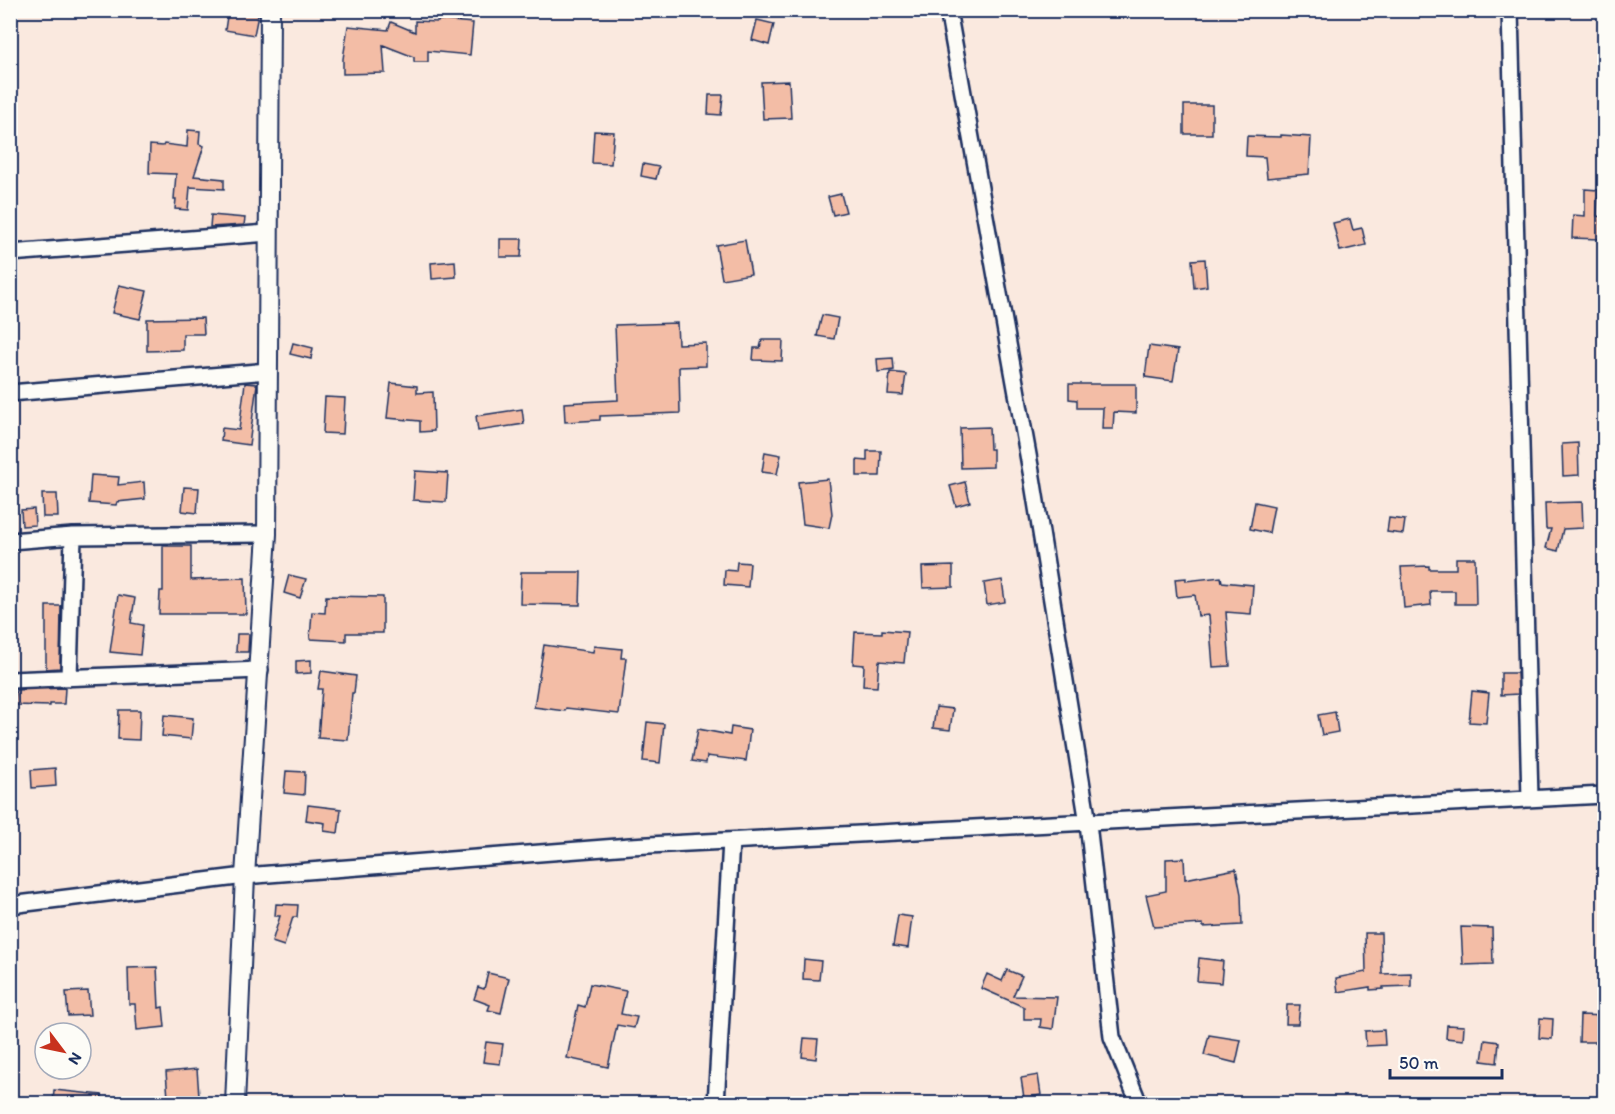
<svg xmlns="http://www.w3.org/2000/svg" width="1615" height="1114" font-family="Itim,sans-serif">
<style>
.building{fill:#f3bda6;stroke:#1b2f5e;stroke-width:1.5}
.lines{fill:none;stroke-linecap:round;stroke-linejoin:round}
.minor-casing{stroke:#1b2f5e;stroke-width:20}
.tertiary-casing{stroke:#1b2f5e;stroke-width:22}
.minor{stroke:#fdfcf7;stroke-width:15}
.tertiary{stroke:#fdfcf7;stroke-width:18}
</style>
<rect width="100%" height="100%" fill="#fae9df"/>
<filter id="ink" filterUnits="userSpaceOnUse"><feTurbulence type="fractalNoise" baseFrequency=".0167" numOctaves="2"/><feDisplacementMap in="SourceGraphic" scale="12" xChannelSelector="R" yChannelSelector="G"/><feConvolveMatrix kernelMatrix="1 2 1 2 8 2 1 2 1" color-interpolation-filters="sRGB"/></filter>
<g filter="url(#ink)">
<path class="building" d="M228,10H259L254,35L225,30Z
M439,20L473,23L470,55L428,51V62H414V57L383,45L385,73L343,74V59L348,26L388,30L391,22L415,32V21L438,22Z
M757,20L774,24L769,45L752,40Z
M789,81L791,118L763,119L761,82Z
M709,95H723L721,115L708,114Z
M1184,105H1212V134H1184Z
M188,130L200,131L199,144L204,146L194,176L224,179V189L190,187L188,210L175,209L176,199H174L176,174L149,173L150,145L163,146L164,144L187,147Z
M594,131L614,132L611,164L592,163Z
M1281,135L1311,137L1309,174L1267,178L1265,157L1246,156L1247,136L1281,137Z
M643,164L659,167L656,179L641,176Z
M1585,189L1598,190L1597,216L1601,217L1600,239L1572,238L1573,215L1585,216Z
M841,194L846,212L833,215L828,197Z
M211,215L245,218L244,225L210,227Z
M1350,219L1353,230L1362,228L1366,245L1340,251L1333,223Z
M500,239H522L521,257H500Z
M745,240L751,274L722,279L716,245Z
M1205,259L1207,286L1194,288L1192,260Z
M455,261L456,277L432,279L431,263Z
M119,285L147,291L140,319L112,313Z
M822,315L838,318L834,339L817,336Z
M203,318L204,334H183V350L147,351V319Z
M677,323L678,344L706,343V366L679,367L680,413L600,416V420L565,422L564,403L618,400L615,325Z
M762,340H783L782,361L753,360L754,348H760Z
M293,343L313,348L311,359L290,354Z
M1149,346L1178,350L1173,381L1145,377Z
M893,358L894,370L878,372L877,359Z
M890,372L906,374L903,395L888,394Z
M245,383L257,384L249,445L221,441L222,428L239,430Z
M391,383L417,386V393L433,392L434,431L420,432V421L387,418Z
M1069,384H1136V413L1114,412L1113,429H1102L1103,408H1077V400L1069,399Z
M325,397L345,398L343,434L323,433Z
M522,409L524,424L478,431L476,416Z
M989,427L990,449H993V467L961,468L960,428Z
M1578,443L1579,475L1563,476L1562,444Z
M867,451H881L880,476H857V460L867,461Z
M765,452L781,455L777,474L762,472Z
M415,471L448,473L446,502L413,500Z
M91,475L119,477L118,485L144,482L145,499L117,502L116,505L89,503Z
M828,479L832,514L829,528L803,524L798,482Z
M965,482L970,502L956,506L950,486Z
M184,487L199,488L197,513L182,511Z
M42,494H57L58,517H43Z
M1255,502L1274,506L1269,533L1250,529Z
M1582,502L1583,528L1563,529L1558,551L1546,548L1551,529H1546L1545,503Z
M34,509L35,525L22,526L21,510Z
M1389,518L1405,520L1403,534L1387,532Z
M163,546H191V580L245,578L246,614H159L160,591H163Z
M1456,558H1475L1476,604H1455V591H1430L1431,605L1404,608L1401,567L1429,566V569H1456Z
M737,562L750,563L748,587L724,585L725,570L736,571Z
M953,566V587L923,588L922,567Z
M521,572H581L580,605L520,604Z
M289,575L306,579L300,598L284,593Z
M1221,577L1222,582L1253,585L1251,614L1226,612L1230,666L1213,667L1209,615L1198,616L1195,595L1177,597L1175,579L1186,578V581Z
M1002,580L1005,602L987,605L984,583Z
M118,595L135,598L131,623L143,625L140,655L110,652Z
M326,596L383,597V633H346V641L310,639L312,612L325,613Z
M46,606H61L60,668L46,669Z
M882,630L907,632L904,663L879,661L877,687L863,686L864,665L853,664L855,632L882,633Z
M237,634H249L248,652H236Z
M544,645L593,652L594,646L622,649L621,658H626L619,714L566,708L565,711L534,707Z
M311,660V673L296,674V661Z
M321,671L356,676L354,693H352L348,740L318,738L322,689H318Z
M1501,673H1517L1518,694L1501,695Z
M65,688L64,704H50V706L15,705L16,690Z
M1472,691L1489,693L1486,723L1469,722Z
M936,707L953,709L950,730L933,728Z
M119,710H140L139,740L118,739Z
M1335,712L1338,732L1322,735L1318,715Z
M164,715L193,718L191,739L162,736Z
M647,722L664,724L660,763L643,761Z
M731,727L750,730L746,761L707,756L706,763L692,761L698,729L730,735Z
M55,768L56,786L32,788L31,770Z
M286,771L305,772L304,795L284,793Z
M308,805L341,809L338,833L324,831L325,823L306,820Z
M1184,858L1185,879L1236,869L1241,894L1242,925L1203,927V924L1154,927L1146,895L1166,891V859Z
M276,904L298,905L297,917H293L284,946L272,942L280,916H275Z
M898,915L912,917L908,948L893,946Z
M1461,927L1492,928L1493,964L1463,965Z
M1365,933H1381L1382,974L1411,973V986L1383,987V989L1370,990V987L1338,992L1336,978L1366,972Z
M1199,958L1223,961L1221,983L1197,981Z
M804,959L821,961L819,980L803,979Z
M157,967L159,1008L163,1007L165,1027L137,1030L135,1004H129L128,968Z
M1007,970L1022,976L1013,996L1057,997L1053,1029L1040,1027L1041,1019H1024V1007L981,988L987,974L1002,981Z
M488,973L509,978L501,1013L488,1010L490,1005L474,999L478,987L484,989Z
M590,984L626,991L621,1014L637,1017L634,1028L617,1025L608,1067L567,1058L578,1005L585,1007Z
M88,991L90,1015L68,1016L66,992Z
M1287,1005H1300L1298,1024H1286Z
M1580,1015L1605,1016V1027H1603V1031H1598L1597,1042H1579Z
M1540,1018L1553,1019L1552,1039L1539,1038Z
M1447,1025L1464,1026L1463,1040L1446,1038Z
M1384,1030L1385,1045L1366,1046L1365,1031Z
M1209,1035L1241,1040L1236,1063L1204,1055Z
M804,1038L818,1039L816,1059L802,1057Z
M1485,1040L1499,1042L1497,1063L1482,1061Z
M486,1042L503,1044L500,1064L483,1062Z
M197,1069L199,1096L168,1098L166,1072Z
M1038,1075L1041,1095L1024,1098L1021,1078Z
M54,1090L102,1095L101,1104L53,1103Z"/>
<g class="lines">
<g class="minor-casing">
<path id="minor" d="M948,10L1032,477L1088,823L1112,1037L1139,1104
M1510,10L1530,799
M10,253L268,233
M10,393L268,371
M10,541L73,536L267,534
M69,678L73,536
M10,680L260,670
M10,905L245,876L630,846L1604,795
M716,1104L731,841"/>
</g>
<g class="tertiary-casing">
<path id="tertiary" d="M235,1104L245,876L267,534L270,10"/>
</g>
<use href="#minor" class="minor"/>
<use href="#tertiary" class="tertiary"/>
</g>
</g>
<rect width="1615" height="1114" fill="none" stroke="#fdfcf7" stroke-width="36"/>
<rect x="18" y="18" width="1579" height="1078" fill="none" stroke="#1b2f5e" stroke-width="2" filter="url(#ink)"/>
<g transform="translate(63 1051) rotate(122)"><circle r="28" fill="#fdfcf7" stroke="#a3aaba" stroke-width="1.5"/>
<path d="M0-4.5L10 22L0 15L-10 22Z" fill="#c8321e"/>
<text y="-9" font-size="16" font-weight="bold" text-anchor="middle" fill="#1b2f5e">N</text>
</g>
<path d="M1390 1069v9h112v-9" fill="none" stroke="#1b2f5e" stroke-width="3"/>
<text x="1399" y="1069" font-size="18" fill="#1b2f5e" stroke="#fdfcf7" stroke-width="4.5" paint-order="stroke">50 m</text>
</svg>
